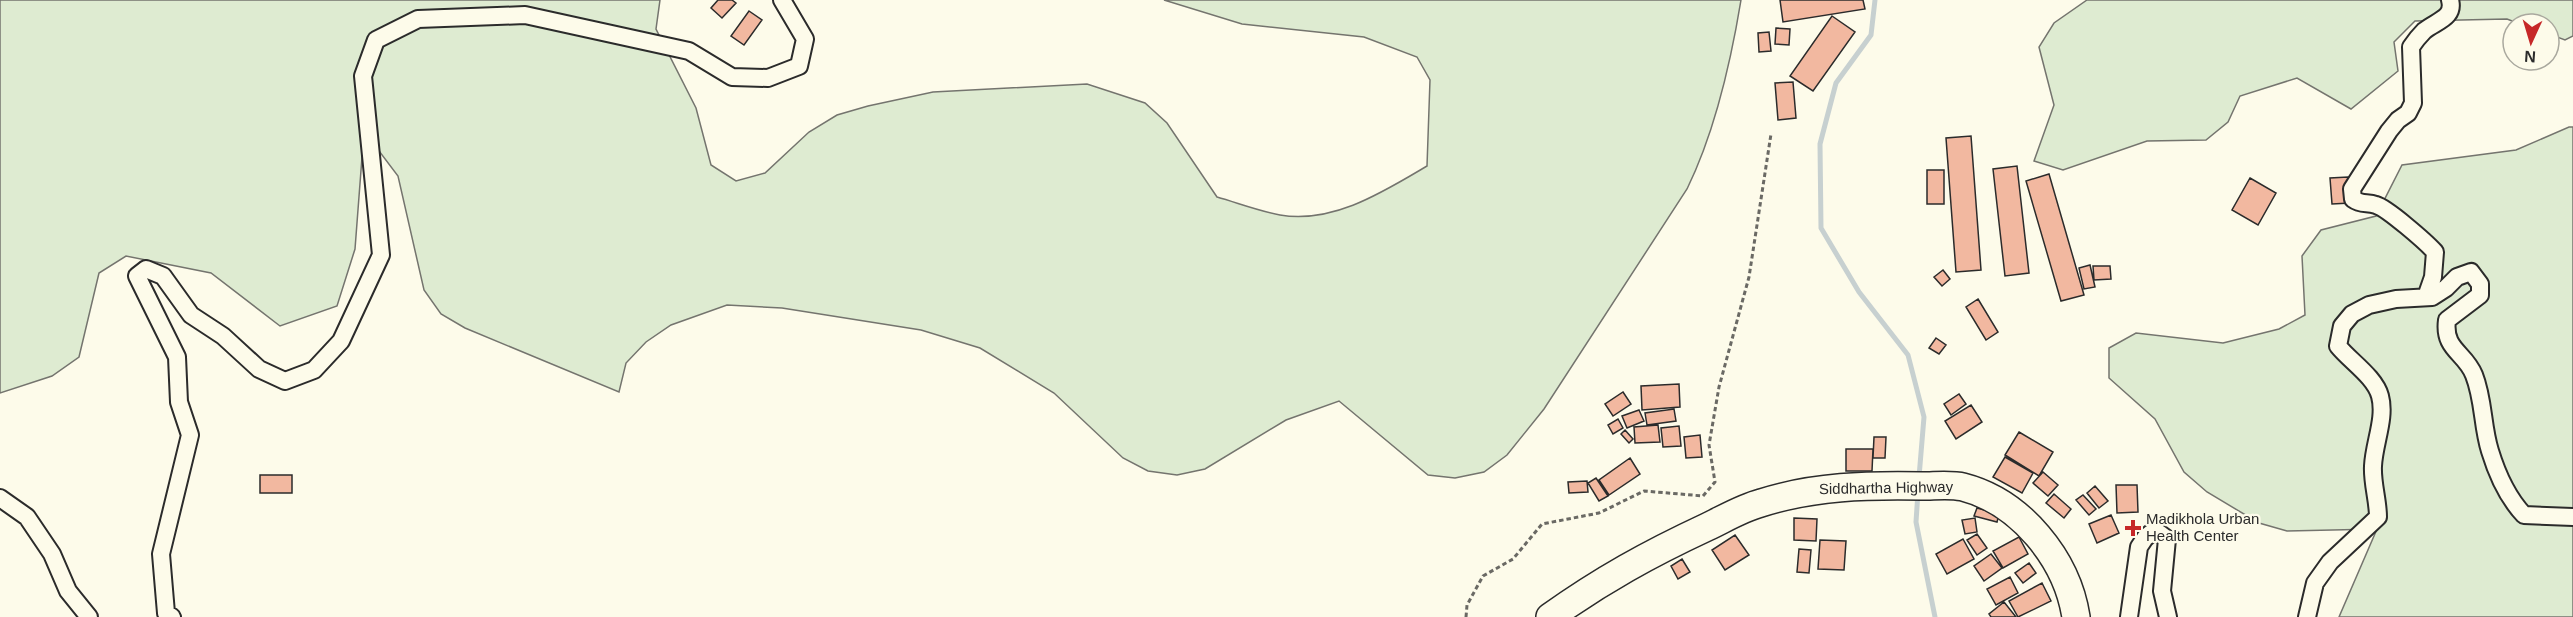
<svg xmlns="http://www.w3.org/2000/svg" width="2573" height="617" font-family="Helvetica,sans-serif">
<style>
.green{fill:#deebd1;stroke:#74746e;stroke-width:1.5}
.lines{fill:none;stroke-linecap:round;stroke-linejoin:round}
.stream{stroke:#c7d0d0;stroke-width:5}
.building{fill:#f2b8a0;stroke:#2b2b2b;stroke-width:1.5}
.minor-casing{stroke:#2b2b2b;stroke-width:20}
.trunk-casing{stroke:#2b2b2b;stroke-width:30}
.path{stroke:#6a6964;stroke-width:3;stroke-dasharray:4.5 3;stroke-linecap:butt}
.minor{stroke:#fdfbea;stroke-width:16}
.trunk{stroke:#fdfbea;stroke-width:27}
.poi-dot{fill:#c62828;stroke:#fdfbea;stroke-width:2}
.labels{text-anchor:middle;stroke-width:4.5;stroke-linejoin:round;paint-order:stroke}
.street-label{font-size:15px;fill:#2b2b2b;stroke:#fdfbea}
.poi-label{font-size:15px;fill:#2b2b2b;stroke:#fdfbea;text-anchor:start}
</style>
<rect width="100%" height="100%" fill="#fdfbea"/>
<path class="green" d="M0,0H660L656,29L696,108L711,165L736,181L765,173L809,132L837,115L868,106L933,92L1087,84L1145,103L1167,123L1217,197C1238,203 1259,211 1280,215C1333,224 1383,192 1427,166L1430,80L1417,57L1364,37L1242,24L1164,0H1741C1731,61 1714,134 1687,189L1544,409L1507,455L1484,472L1455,478L1428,475L1339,401L1286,420L1205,469L1177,475L1148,471L1123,458L1054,393L980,348L921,330L782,308L727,305L671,325L646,342L626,363L619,392L465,328L441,314L424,290L398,176L364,131L355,249L337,306L280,326L211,273L126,256L99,273L79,357L52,376L0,393Z
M2087,0H2573V36L2565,40L2549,34V24H2520L2507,19L2415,21L2394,42L2398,71L2351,109L2297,78L2240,96L2228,122L2206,140L2147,141L2063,170L2034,161L2054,105L2039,47L2054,23Z
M2569,127H2573V617H2339L2377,529L2287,531L2259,523L2207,492L2184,472L2155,419L2109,378V348L2136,333L2223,343L2279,329L2305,315L2302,256L2321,230L2376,216L2402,165L2516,150Z"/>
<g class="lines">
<path class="stream" d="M1875,0L1871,35L1836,83L1820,144L1821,228L1859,292L1908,355L1924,417L1919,477
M1918,492L1916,522L1935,617"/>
</g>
<path class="building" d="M718,0H732L736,3L722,18L711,8Z
M1780,0H1863L1865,9L1783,22Z
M749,11L762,20L744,45L731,36Z
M1832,16L1855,32L1813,91L1790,76Z
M1776,28L1790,29L1789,45L1775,44Z
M1769,32L1771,51L1759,52L1758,33Z
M1793,82L1796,118L1778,120L1775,83Z
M1971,136L1981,270L1956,272L1946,138Z
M2017,166L2029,273L2005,276L1993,169Z
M1927,170H1944V204H1927Z
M2049,174L2084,295L2061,301L2026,181Z
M2348,177L2350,203L2332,204L2330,178Z
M2250,178L2276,193L2258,225L2232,210Z
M2090,265L2095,287L2084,289L2079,268Z
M2093,266H2110L2111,279L2094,280Z
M1943,270L1950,279L1942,286L1934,277Z
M1978,299L1998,332L1986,340L1966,307Z
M1936,338L1946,345L1939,354L1929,348Z
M1679,384L1680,407L1642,410L1641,386Z
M1623,392L1631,404L1613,416L1605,404Z
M1959,394L1966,404L1951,415L1944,404Z
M1971,405L1982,422L1956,439L1945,421Z
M1674,409L1676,421L1647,425L1645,413Z
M1639,410L1644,421L1627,428L1622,416Z
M1618,419L1623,428L1613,434L1608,425Z
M1658,425L1660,442L1635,443L1634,427Z
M1679,426L1681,446L1663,447L1661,428Z
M1625,430L1633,439L1629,443L1621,434Z
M2019,432L2053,452L2039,476L2005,455Z
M1700,435L1702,457L1686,458L1684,437Z
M1874,437H1886L1885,458H1873Z
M1846,449H1873L1872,471H1846Z
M2005,457L2033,473L2022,493L1993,477Z
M1630,458L1640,474L1609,495L1599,480Z
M2043,472L2058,485L2048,496L2033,483Z
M260,475H292V493H260Z
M1596,478L1608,496L1599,501L1588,483Z
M1587,481L1588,492L1569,493L1568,482Z
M2116,485H2137L2138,512L2117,513Z
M2095,486L2108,501L2099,508L2087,493Z
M2054,494L2071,509L2064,518L2046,503Z
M2083,495L2096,509L2089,515L2076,500Z
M1977,508L1999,514L1997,522L1974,516Z
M2111,515L2119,533L2097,543L2089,524Z
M1794,518L1817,519L1816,541L1794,540Z
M1975,518L1977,532L1965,534L1962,520Z
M1977,534L1987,548L1977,555L1967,540Z
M1735,535L1749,555L1725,570L1712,550Z
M2019,537L2028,554L2003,568L1993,551Z
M1963,539L1974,559L1947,574L1936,554Z
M1820,540L1846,541L1844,570L1818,569Z
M1799,549L1811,550L1809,573L1797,572Z
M1991,554L2002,568L1984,581L1974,566Z
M1682,559L1690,572L1678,579L1671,566Z
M2029,563L2036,573L2023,583L2015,573Z
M2010,577L2018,593L1996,605L1987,589Z
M2042,583L2051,601L2018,617L2009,601Z
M2004,602L2016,617H1991L1989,614Z"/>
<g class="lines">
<g class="minor-casing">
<path id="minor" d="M2426,297L2433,277L2435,252C2426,242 2387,208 2376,205C2367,202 2361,205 2353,199L2352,189L2389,131L2398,120L2408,113L2413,103L2411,47C2415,41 2419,36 2424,31C2436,21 2455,18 2450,0
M0,498L27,517L52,554L68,591L89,617
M172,617L166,613L161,554L190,435L179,402L177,357L137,276L146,269L163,276L191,315L223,336L259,369L285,381L314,370L341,341L381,255L363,76L376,40L418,19L525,15L689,51L732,77L768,78L799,66L805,39L782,0
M2129,617L2139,547L2145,538L2151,533H2159L2167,539L2162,591L2168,617
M2307,617L2315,583L2330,562L2378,517C2378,500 2372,483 2373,466C2374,443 2386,418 2380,396C2375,377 2350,361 2338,346L2342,326L2352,314L2369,305L2396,299L2432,297L2446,288L2457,277L2471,272L2480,284V295L2447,320C2443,350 2465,352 2474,375C2484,400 2482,426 2490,451C2497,474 2508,498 2524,515L2573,517"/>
</g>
<g class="trunk-casing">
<path id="trunk" d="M1550,617C1602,580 1649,554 1707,527C1724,519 1742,508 1761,503C1814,486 1867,485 1922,486C1935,486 1951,484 1963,487C2021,502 2067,559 2076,617"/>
</g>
<path class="path" d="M1466,617L1467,605L1483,576L1513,559L1542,524L1599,513L1644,491L1703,496L1715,482L1709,445L1719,387L1749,277L1771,134"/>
<use href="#minor" class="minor"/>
<use href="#trunk" class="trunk"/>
</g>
<path class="poi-dot" d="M2130 519h6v6h6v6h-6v6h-6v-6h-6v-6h6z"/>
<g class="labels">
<g class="street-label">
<text transform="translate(1886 488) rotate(-1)" y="5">Siddhartha Highway</text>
</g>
<g class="poi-label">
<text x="2146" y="524">Madikhola Urban<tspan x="2146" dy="17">Health Center</tspan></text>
</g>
</g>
<g transform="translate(2531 42) rotate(184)"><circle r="28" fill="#fdfbea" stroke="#a9a89e" stroke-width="1.5"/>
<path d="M0-4.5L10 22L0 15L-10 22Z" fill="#c62828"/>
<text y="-9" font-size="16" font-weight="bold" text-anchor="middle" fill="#2b2b2b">N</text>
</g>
</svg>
